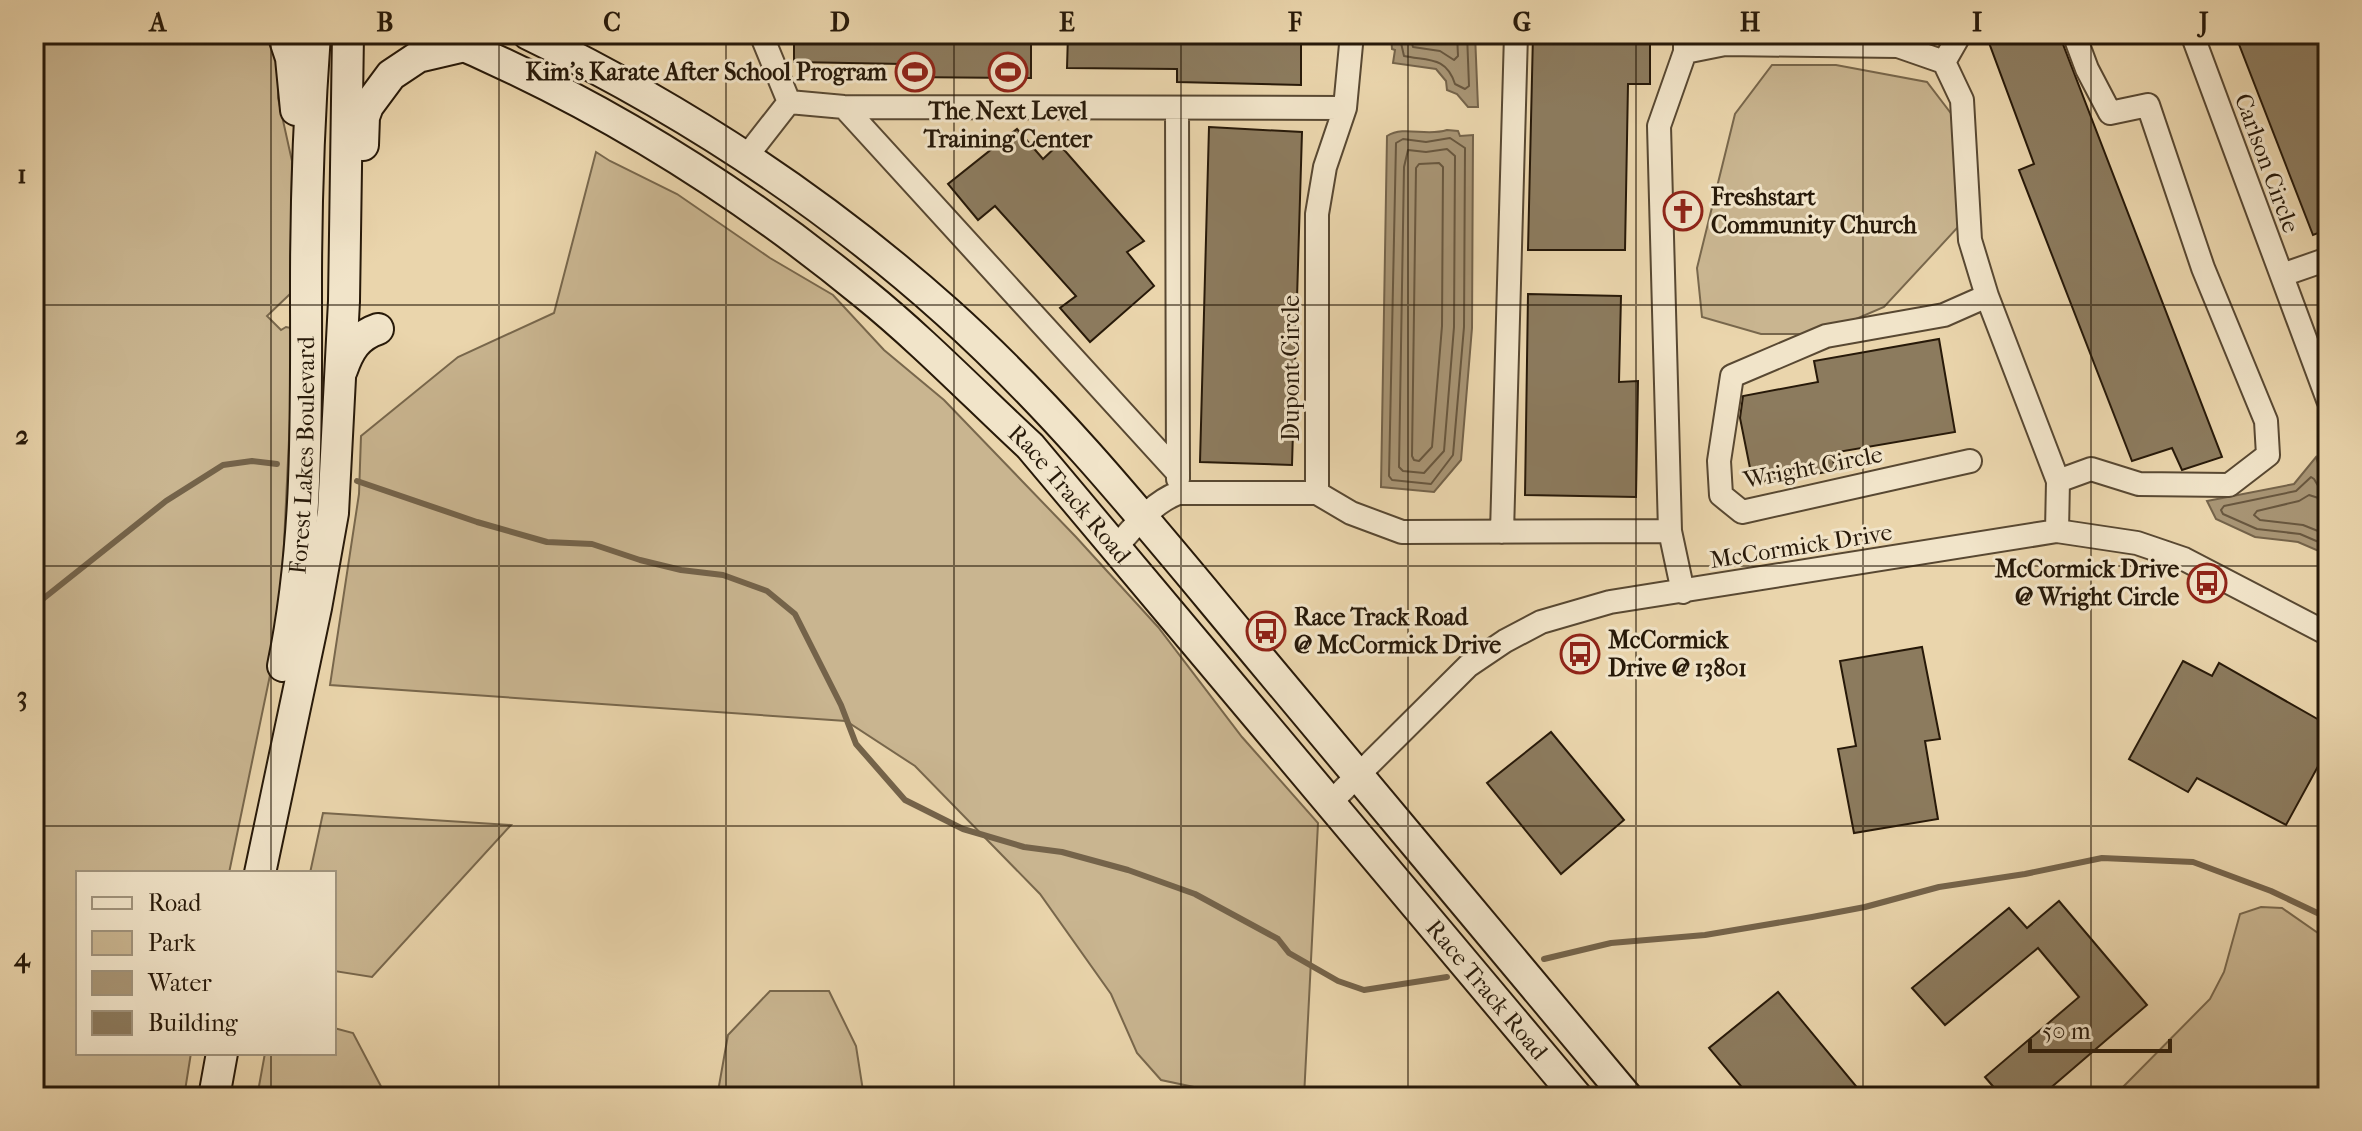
<svg xmlns="http://www.w3.org/2000/svg" width="2362" height="1131" font-family="'IM FELL French Canon',serif">
<style>
.green{fill:#c9b590;stroke:#78674c;stroke-width:2}
.water{fill:#a89575;stroke:#74634a;stroke-width:2}
.lines{fill:none;stroke-linecap:round;stroke-linejoin:round}
.shore{stroke:#68573f;stroke-width:2}
.stream{stroke:#74634a;stroke-width:6}
.building{fill:#8c7b5e;stroke:#271909;stroke-width:2}
.minor-casing{stroke:#584832;stroke-width:26}
.secondary-casing{stroke:#271909;stroke-width:34}
.minor{stroke:#f1e4c9;stroke-width:22}
.secondary{stroke:#f1e4c9;stroke-width:30}
.grid{fill:none;stroke:#271909;stroke-width:2;stroke-opacity:0.55}
.labels{text-anchor:middle;stroke-width:6;stroke-linejoin:round;paint-order:stroke}
.poi-label{font-size:24px;font-weight:bold;fill:#271909;stroke:#f1e4c9;text-anchor:start}
.street-label{font-size:24px;fill:#271909;stroke:#f1e4c9}
.neatline{fill:none;stroke:#271909;stroke-width:3}
.grid-label{font-size:26px;text-anchor:middle;font-weight:bold;fill:#271909}
</style>
<rect width="100%" height="100%" fill="#ead5ac"/>
<filter id="stains"><feTurbulence type="fractalNoise" baseFrequency=".0025" numOctaves="4"/><feColorMatrix values="0 0 0 0 .2 0 0 0 0 .09 0 0 0 0 .02 0 0 0 .5 -.17"/></filter>
<radialGradient id="worn" r=".72"><stop offset=".6" stop-color="#630" stop-opacity="0"/><stop offset="1" stop-color="#630" stop-opacity=".3"/></radialGradient>
<path class="green" d="M34,34H270L279,56L278,98L292,161L290,294L267,316L281,330L286,327L291,328L292,377L280,627L229,873H78V1053H191L184,1097H34Z
M1772,65H1836L1927,82L1953,116L1959,226L1884,307L1849,322L1804,334H1761L1702,317L1697,268L1735,114Z
M596,152L610,161L677,194L770,258L833,295L884,350L944,400L1076,537L1158,627L1242,737L1318,823L1304,1097H1241L1161,1080L1137,1053L1111,994L1040,894L915,766L846,721L330,685L359,494L361,436L458,357L554,313Z
M323,813L511,825L372,977L334,971V873H310Z
M2261,907L2282,908L2328,940V1097H2113L2210,999L2224,972L2240,914Z
M770,991H829L856,1046L864,1097H717L728,1035Z
M334,1028L353,1033L385,1094L381,1097H257L265,1053H334Z"/>
<path class="water" d="M1391,34H1475L1478,107H1468L1457,94L1447,90L1446,81L1436,69L1393,63L1395,50L1392,49Z
M1447,130L1458,131L1460,136L1473,135L1472,328L1461,460L1434,492L1381,487L1387,136C1405,125 1425,137 1447,130Z
M2316,457L2328,494V555L2298,542L2255,537L2216,519L2207,501L2294,484Z"/>
<g class="lines">
<path class="shore" d="M1399,34L1404,56C1428,61 1446,56 1455,84L1465,89L1469,86L1467,34
M1409,34L1413,47L1440,51L1454,60L1458,56L1457,34
M1450,138L1465,148L1464,327L1453,455L1431,484L1392,480L1389,476L1396,143L1403,139L1426,142Z
M1447,149L1455,156L1454,327L1444,451L1424,473L1403,471L1399,467L1404,167L1408,150L1426,152Z
M1439,163L1443,167L1442,326L1432,447L1419,461L1414,460L1412,456L1416,168L1419,164Z
M2328,491L2320,489L2314,479L2311,477L2296,491L2224,506L2221,510L2223,514L2257,529L2300,534L2328,546
M2328,501L2309,495L2299,501L2257,511L2254,515L2260,520L2303,525L2328,535"/>
<path class="stream" d="M357,481L477,522L547,542L592,544L640,560L681,570L723,575L767,591L795,614L841,705L856,744L905,800L963,829L1024,847L1062,852L1128,870L1195,894L1278,939L1289,953L1338,981L1364,990L1447,977
M34,606L166,501L223,465L252,461L277,464
M1544,959L1611,943L1705,935L1812,917L1865,907L1939,887L2025,874L2102,858L2193,862L2271,891L2328,918"/>
</g>
<path class="building" d="M794,34H1031V78L903,77V64L794,62Z
M1068,34H1301V85L1177,82V69L1067,68Z
M1533,34H1650V84H1628L1625,250H1528Z
M2005,34H2059L2222,457L2182,470L2172,448L2132,461L2019,170L2034,164L1988,40Z
M2235,34H2328V229L2313,235Z
M1209,127L1302,132L1292,465L1200,462Z
M1017,129L1043,159L1059,144L1144,241L1127,252L1154,286L1090,342L1060,308L1076,296L995,206L978,220L948,184Z
M1528,294L1621,296L1619,382L1638,381L1636,497L1525,495Z
M1939,339L1955,432L1832,453L1835,471L1753,483L1740,418L1743,396L1818,382L1814,361Z
M1922,647L1940,739L1925,741L1938,819L1854,833L1838,749L1856,746L1840,661Z
M2183,661L2212,676L2219,663L2328,725V748L2286,825L2197,778L2188,792L2129,759Z
M1551,732L1624,820L1561,874L1487,783Z
M2059,901L2147,1005L2040,1097H2002L1985,1077L2079,997L2038,948L1945,1025L1912,988L2009,908L2027,928Z
M1778,992L1865,1097H1750L1709,1048Z"/>
<g class="lines">
<g class="minor-casing">
<path id="minor" d="M2192,34L2328,400
M1685,52L1725,44L1898,46L1944,62L1962,100L1970,240L1987,296L2058,481L2057,531
M1944,62L1960,34
M789,102L844,107L1345,108
M844,107L1178,473
M1177,108L1178,479
M746,157L789,102L761,34
M2282,275L2328,259
M1970,461L1742,512L1721,495L1719,461L1732,376L1826,336L1944,315L1987,296
M2058,481L2091,469L2139,484L2229,485L2268,455L2266,421L2203,268L2148,105L2110,113L2087,69L2074,34
M1317,493L1351,513L1402,532L1670,531
M1502,532L1516,34
M1116,547C1134,527 1152,503 1178,493H1317V214L1325,167L1345,108L1352,34
M1683,592L1670,531L1659,126L1685,52V34
M1330,803L1468,666L1505,641L1541,622L1610,602L2057,531L2137,543L2184,559L2328,634"/>
</g>
<g class="secondary-casing">
<g id="secondary">
<path d="M283,34L291,58L296,110"/>
<path id="s1" d="M436,34C591,98 736,188 865,294C923,341 976,396 1030,446L1577,1097"/>
<path d="M528,34C679,107 822,200 947,312C1059,412 1153,530 1249,645C1375,796 1501,946 1627,1097"/>
<path d="M363,145L364,117L368,106L391,75L418,57L465,46"/>
<path d="M342,370C349,350 357,336 378,329"/>
<path id="s2" d="M283,666C309,541 306,411 306,284C306,200 309,117 315,34"/>
<path d="M260,873L316,608L333,513L344,301L348,34"/>
<path d="M214,1097L222,1053"/>
</g>
</g>
<use href="#minor" class="minor"/>
<use href="#secondary" class="secondary"/>
</g>
<path class="grid" d="M271,34V873M499,34V1097M726,34V1097M954,34V1097M1181,34V1097M1408,34V1097M1636,34V1097M1863,34V1097M2091,34V1097M34,305H2328M34,566H2328M34,826H2328M271,1053V1097"/>
<defs>
<g id="stadium-ring" transform="scale(2)"><circle r="9.5" fill="#f1e4c9" stroke="#8f2418" stroke-width="1.5"/><path d="M0-5a6.5 5 0 1 0 0 10a6.5 5 0 1 0 0-10ZM-3.5-1.8h7v3.6h-7Z" fill="#8f2418"/></g>
<g id="church-ring" transform="scale(2)"><circle r="9.5" fill="#f1e4c9" stroke="#8f2418" stroke-width="1.5"/><path d="M-1.2-6h2.4v3.5h3.3v2.4h-3.3V6h-2.4V-.1h-3.3v-2.4h3.3Z" fill="#8f2418"/></g>
<g id="bus-ring" transform="scale(2)"><circle r="9.5" fill="#f1e4c9" stroke="#8f2418" stroke-width="1.5"/><path d="M-5-6H5V4H4V6H2V4H-2V6H-4V4H-5ZM-3.5-4V0h7V-4ZM-3.5 1.2v1.5H-2V1.2ZM2 1.2v1.5H3.5V1.2Z" fill="#8f2418"/></g>
</defs>
<g fill-rule="evenodd">
<use href="#stadium-ring" x="915" y="72"/>
<use href="#stadium-ring" x="1008" y="72"/>
<use href="#church-ring" x="1683" y="211"/>
<use href="#bus-ring" x="2207" y="583"/>
<use href="#bus-ring" x="1266" y="631"/>
<use href="#bus-ring" x="1580" y="654"/>
</g>
<g class="labels">
<g class="poi-label">
<text x="887" y="80" text-anchor="end">Kim's Karate After School Program</text>
<text x="1008" y="119" text-anchor="middle">The Next Level<tspan x="1008" dy="28">Training Center</tspan></text>
<text x="1711" y="205">Freshstart<tspan x="1711" dy="28">Community Church</tspan></text>
<text x="2179" y="577" text-anchor="end">McCormick Drive<tspan x="2179" dy="28">@ Wright Circle</tspan></text>
<text x="1294" y="625">Race Track Road<tspan x="1294" dy="28">@ McCormick Drive</tspan></text>
<text x="1608" y="648">McCormick<tspan x="1608" dy="28">Drive @ 13801</tspan></text>
</g>
<g class="street-label">
<text transform="translate(2267 163) rotate(70)" y="8">Carlson Circle</text>
<text transform="translate(1291 368) rotate(-90)" y="8">Dupont Circle</text>
<text dy="8" stroke="none"><textPath href="#s2" startOffset="212">Forest Lakes Boulevard</textPath></text>
<text transform="translate(1813 467) rotate(-11)" y="8">Wright Circle</text>
<text dy="8" stroke="none"><textPath href="#s1" startOffset="790">Race Track Road</textPath></text>
<text transform="translate(1801 546) rotate(-9)" y="8">McCormick Drive</text>
<text dy="8" stroke="none"><textPath href="#s1" startOffset="1438">Race Track Road</textPath></text>
</g>
</g>
<rect width="2362" height="1131" fill="none" stroke="#ead5ac" stroke-width="88"/>
<rect x="76" y="871" width="260" height="184" fill="#f1e4c9" stroke="#a0937c" stroke-width="2"/>
<rect x="92" y="897" width="40" height="12" fill="#f1e4c9" stroke="#a0937c" stroke-width="2"/>
<text x="148" y="911" font-size="24" fill="#271909">Road</text>
<rect x="92" y="931" width="40" height="24" fill="#c9b590" stroke="#a0937c" stroke-width="2"/>
<text x="148" y="951" font-size="24" fill="#271909">Park</text>
<rect x="92" y="971" width="40" height="24" fill="#a89575" stroke="#a0937c" stroke-width="2"/>
<text x="148" y="991" font-size="24" fill="#271909">Water</text>
<rect x="92" y="1011" width="40" height="24" fill="#8c7b5e" stroke="#a0937c" stroke-width="2"/>
<text x="148" y="1031" font-size="24" fill="#271909">Building</text>
<path d="M2030 1039v12h140v-12" fill="none" stroke="#271909" stroke-width="4"/>
<text x="2042" y="1039" font-size="24" fill="#271909" stroke="#f1e4c9" stroke-width="6" paint-order="stroke">50 m</text>
<rect x="44" y="44" width="2274" height="1043" class="neatline"/>
<g class="grid-label">
<text x="158" y="31">A</text>
<text x="385" y="31">B</text>
<text x="612" y="31">C</text>
<text x="840" y="31">D</text>
<text x="1067" y="31">E</text>
<text x="1295" y="31">F</text>
<text x="1522" y="31">G</text>
<text x="1750" y="31">H</text>
<text x="1977" y="31">I</text>
<text x="2204" y="31">J</text>
<text x="22" y="183">1</text>
<text x="22" y="444">2</text>
<text x="22" y="705">3</text>
<text x="22" y="966">4</text>
</g>
<rect width="100%" height="100%" filter="url(#stains)"/>
<rect width="100%" height="100%" fill="url(#worn)"/>
</svg>
